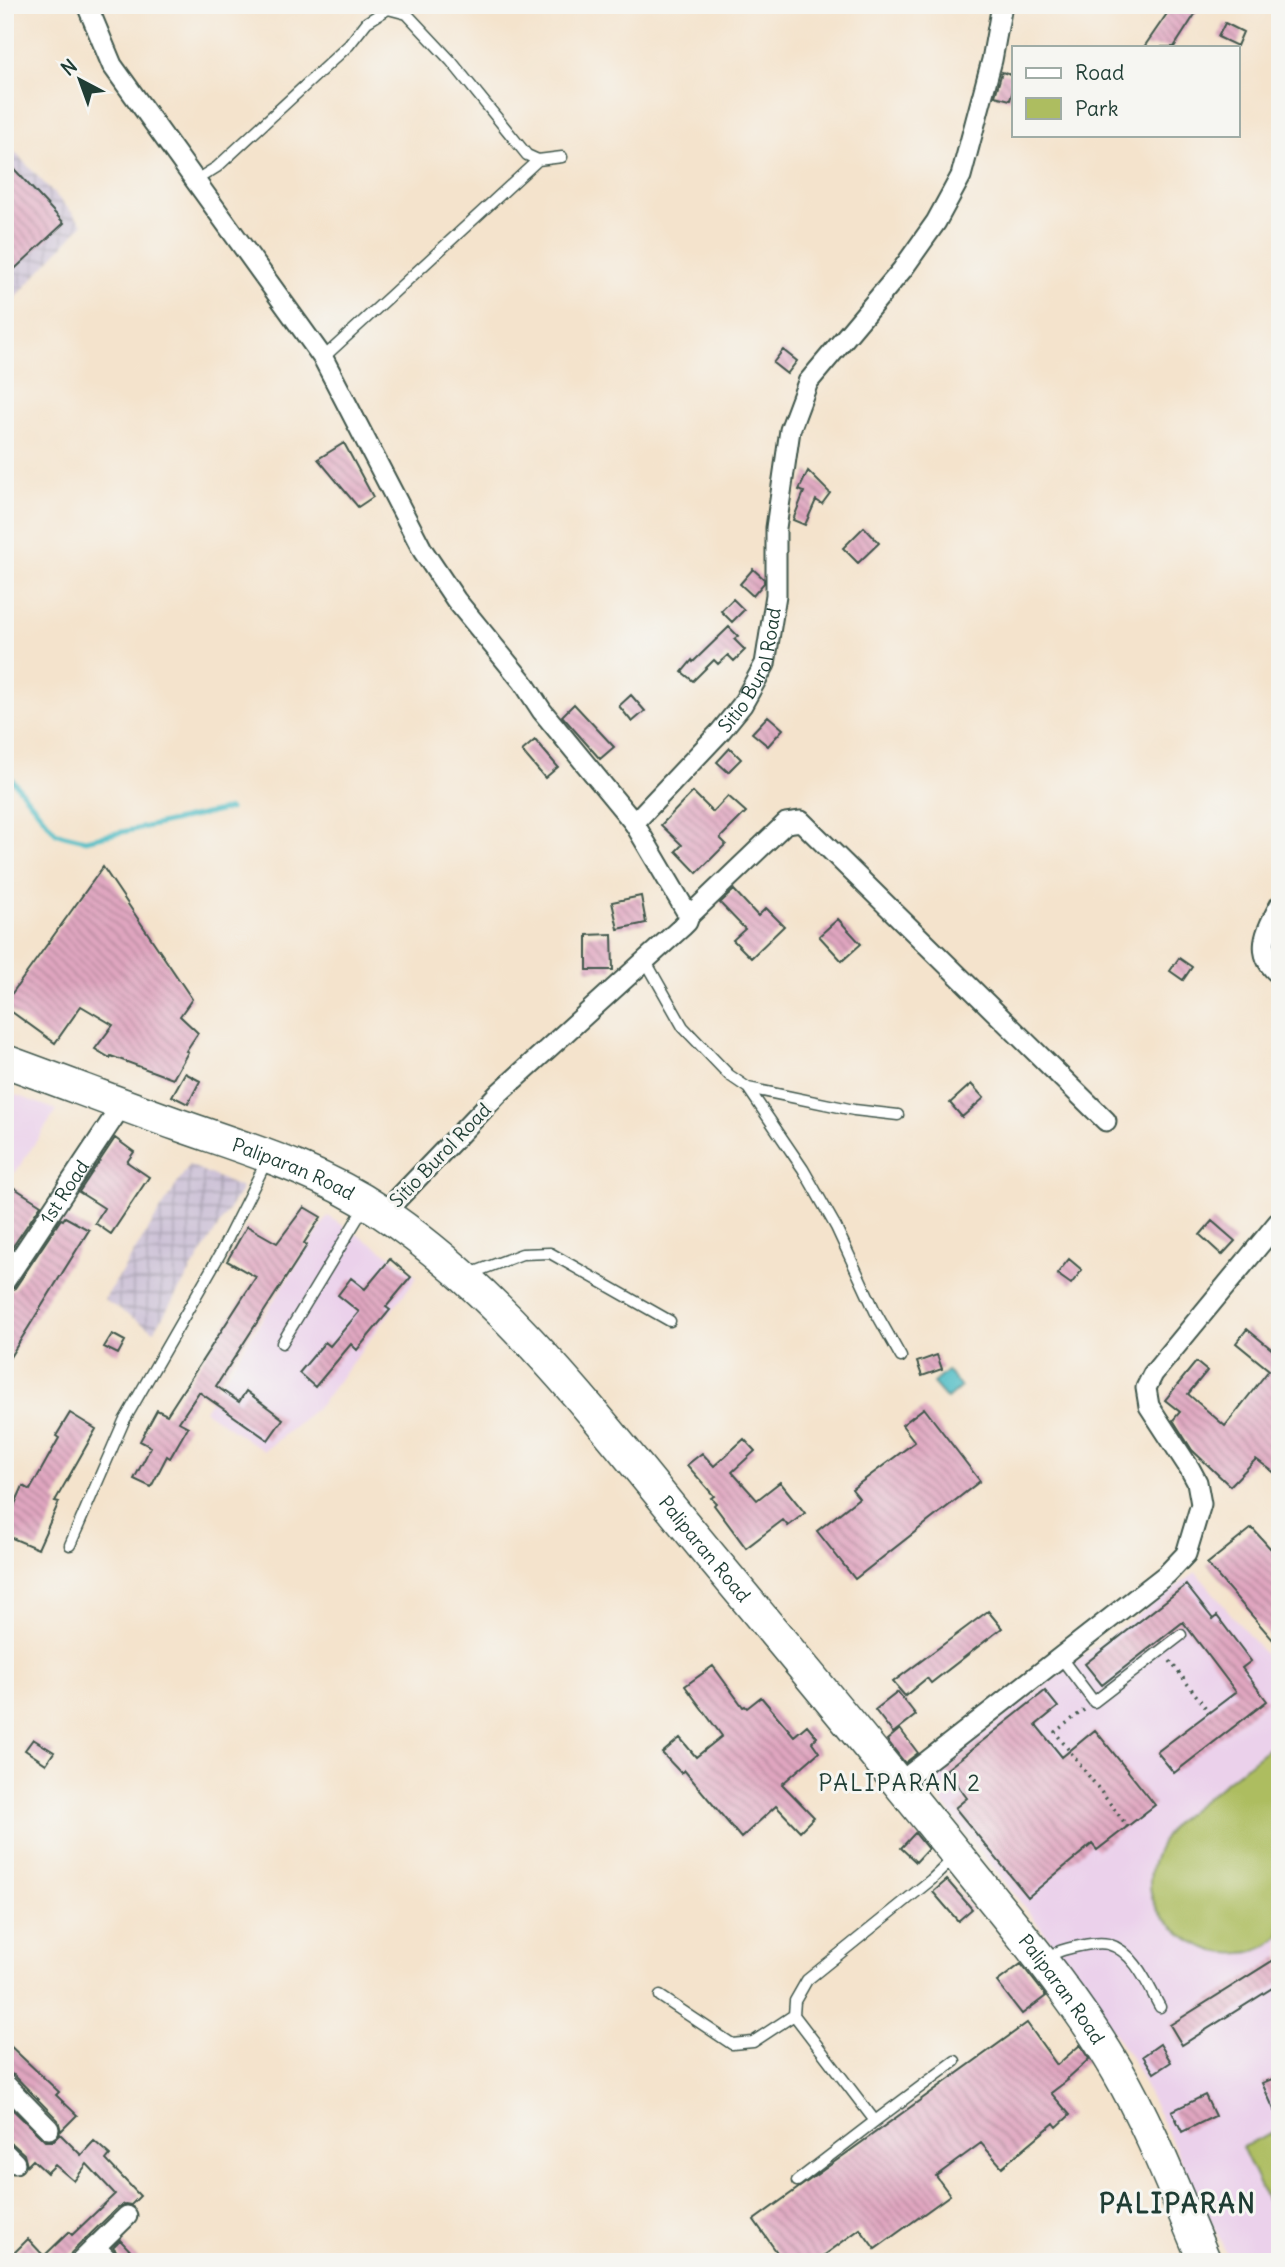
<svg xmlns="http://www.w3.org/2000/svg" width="1285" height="2267" font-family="Delius,sans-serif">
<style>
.built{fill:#ebd1eb}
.industrial{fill:url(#industrial-grid)}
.green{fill:#adbd60;stroke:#667d4a;stroke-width:2}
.water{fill:#4ebcc4;stroke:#367c7c;stroke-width:2}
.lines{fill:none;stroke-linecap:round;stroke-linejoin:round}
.stream{stroke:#4ebcc4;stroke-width:5}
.building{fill:url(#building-back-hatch)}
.lane-casing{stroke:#3f564b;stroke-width:13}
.street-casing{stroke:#3f564b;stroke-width:23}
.primary-casing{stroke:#3f564b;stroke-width:35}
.path{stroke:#3f564b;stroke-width:3.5;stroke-dasharray:2 5;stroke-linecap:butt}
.lane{stroke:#fff;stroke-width:10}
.street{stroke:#fff;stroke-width:19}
.primary{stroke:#fff;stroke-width:32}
.labels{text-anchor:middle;stroke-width:6;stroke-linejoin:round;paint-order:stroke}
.street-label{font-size:19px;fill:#1f3d34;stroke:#f6f6f2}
.quarter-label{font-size:23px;letter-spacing:2px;fill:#1f3d34;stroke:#f6f6f2}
.district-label{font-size:26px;font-weight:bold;letter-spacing:2px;fill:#1f3d34;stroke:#f6f6f2}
</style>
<defs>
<pattern id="industrial-grid" width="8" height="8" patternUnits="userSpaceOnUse" patternTransform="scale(1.75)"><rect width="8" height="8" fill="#cbbfd5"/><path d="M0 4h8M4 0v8" fill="none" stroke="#a49cae"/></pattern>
<pattern id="building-back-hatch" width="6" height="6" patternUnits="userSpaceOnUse" patternTransform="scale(1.75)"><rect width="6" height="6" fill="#e0a6c0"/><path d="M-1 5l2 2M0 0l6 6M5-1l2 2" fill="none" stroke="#b5889d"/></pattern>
</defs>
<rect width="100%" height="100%" fill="#f6f6f2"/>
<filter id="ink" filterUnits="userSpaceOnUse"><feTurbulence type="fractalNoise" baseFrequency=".0143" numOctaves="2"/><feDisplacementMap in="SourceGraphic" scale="14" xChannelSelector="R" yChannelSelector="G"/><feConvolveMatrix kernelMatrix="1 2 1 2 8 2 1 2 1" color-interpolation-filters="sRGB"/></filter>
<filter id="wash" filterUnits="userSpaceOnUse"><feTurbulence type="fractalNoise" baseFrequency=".00686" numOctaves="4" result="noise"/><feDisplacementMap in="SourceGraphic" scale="28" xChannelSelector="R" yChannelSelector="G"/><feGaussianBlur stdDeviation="1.57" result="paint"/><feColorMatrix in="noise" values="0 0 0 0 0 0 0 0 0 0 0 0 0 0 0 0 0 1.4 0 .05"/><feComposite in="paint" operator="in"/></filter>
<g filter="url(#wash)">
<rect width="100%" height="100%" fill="#f4e3cc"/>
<path class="built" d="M5,1091L57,1110L15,1173L5,1169Z
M328,1216L388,1254L417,1277L320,1405L264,1451L204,1410Z
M1196,1572L1280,1673V2262H1231L1131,2058L1058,1950L925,1780L1068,1667Z"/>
<path class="industrial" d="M5,142L83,224L5,309Z
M189,1165L242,1188L154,1331L104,1300Z"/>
<path class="green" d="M1280,1739V1935C1275,1939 1269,1946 1263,1948C1250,1954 1229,1955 1215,1951C1187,1943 1148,1914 1150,1881C1151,1859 1161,1840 1174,1823Z
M1280,2130V2229L1242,2147Z"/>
<path class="water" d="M947,1371L961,1387L947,1399L933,1383Z"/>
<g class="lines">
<path class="stream" d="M5,771L56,833L85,840L229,809"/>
</g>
<g id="blocks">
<path class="building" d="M1173,5H1201L1174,47H1144Z
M1225,23L1243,32L1237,46L1218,37Z
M1002,72L1014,76V87L1010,100L995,96Z
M5,159L64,223L5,278Z
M783,350L797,361L787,374L773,363Z
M344,443L373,497L358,507L318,459Z
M808,471L830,493L822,504L816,500L805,525L793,520L804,492L799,490Z
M864,527L879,543L858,563L843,548Z
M753,569L764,579V583L753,596L740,584Z
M733,599L744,610L732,622L721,611Z
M729,627L738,636L734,639L745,650L734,661L728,655L718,664L714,660L693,681L682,672L692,660L693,662Z
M631,695L645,711L632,722L619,706Z
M574,704L614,747L600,759L562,716Z
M768,716L783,729L768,746L752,733Z
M535,740L558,767L545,778L522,751Z
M730,748L741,759L728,772L717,762Z
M693,792L713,812L728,796L746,812L720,838L726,844L697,873L676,851L682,845L661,825Z
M103,867L192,999L180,1016L198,1033L186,1051L188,1052L173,1079L111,1056L110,1058L95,1049L113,1025L81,1006L55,1043L5,1007V1003Z
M734,890L758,916L766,908L784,926L751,958L733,940L745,929L720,903Z
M641,896L646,923L618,929L612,902Z
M838,919L861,944L842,961L819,936Z
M612,934L613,970H587V935Z
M1179,958L1192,967L1183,980L1170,971Z
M185,1073L200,1081L188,1104L172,1096Z
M971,1084L984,1098L962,1117L950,1103Z
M115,1138L134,1152L127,1162L149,1177L111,1234L95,1223L104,1208L79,1192Z
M13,1187L41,1205L5,1258V1200Z
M304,1207L321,1217L304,1243L307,1245L216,1386L239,1402L246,1391L283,1419L268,1440L199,1392L179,1422L188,1427L170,1458L167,1456L151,1487L134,1479L151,1447L140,1441L157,1410L167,1415L256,1277L227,1261L247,1226L277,1243Z
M65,1217L89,1230L5,1365V1293L15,1288L61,1219L63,1220Z
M1212,1221L1235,1241L1222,1255L1200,1235Z
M390,1259L411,1277L386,1307L390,1310L357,1350L351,1344L315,1387L299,1373L325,1342L330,1346L359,1312L338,1295L351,1278L365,1289Z
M1069,1259L1082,1270L1071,1284L1057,1274Z
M1247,1329L1280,1356V1477L1256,1459L1230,1486L1192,1450L1173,1420L1180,1412L1165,1400L1196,1362L1207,1371L1188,1394L1225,1426L1269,1370L1236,1343Z
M112,1334L125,1341L118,1354L104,1347Z
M937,1355L942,1369L922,1376L917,1362Z
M924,1408L980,1481L855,1579L817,1531L859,1498L852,1489L915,1442L902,1425Z
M70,1413L96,1429L55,1501L59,1502L38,1549L5,1535V1526L23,1486L30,1490L59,1438L56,1436Z
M744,1439L755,1451L732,1472L757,1500L780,1482L805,1513L788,1526L783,1520L746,1548L714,1505L716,1503L711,1498L714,1496L687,1465L702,1453L714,1466Z
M1252,1528L1280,1559V1648L1207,1564Z
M1186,1585L1213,1619L1217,1616L1251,1661L1242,1668L1267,1701L1174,1773L1157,1752L1236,1692L1183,1622L1102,1685L1085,1664Z
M988,1611L1002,1628L931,1683L927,1678L905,1696L893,1682Z
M713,1666L743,1707L745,1706L747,1708L761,1697L794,1736L807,1725L817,1737L812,1742L819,1752L782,1784L814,1817L800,1831L776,1806L741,1838L684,1770L681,1773L662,1753L680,1738L696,1757L722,1736L685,1686Z
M1045,1691L1058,1707L1036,1725L1062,1757L1095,1730L1155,1805L1097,1850L1092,1844L1028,1897L955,1808L967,1798L946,1770Z
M898,1692L916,1715L893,1733L875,1710Z
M900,1729L918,1753L905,1763L887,1740Z
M33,1739L54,1752L46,1764L25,1750Z
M915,1833L928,1849L916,1862L901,1848Z
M947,1880L972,1909L958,1921L933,1892Z
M1280,1956V1983L1182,2045L1170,2025Z
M1021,1964L1046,1996L1022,2014L997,1982Z
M1027,2023L1057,2065L1080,2045L1089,2059L1067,2079L1068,2080L1051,2093L1070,2115L1057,2127L1054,2123L1002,2167L981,2143L936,2176L950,2195L875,2249L860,2229L815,2262H784L754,2220Z
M5,2041L59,2092L56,2095L77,2115L61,2131L58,2120L14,2075L5,2072Z
M1160,2044L1171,2062L1154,2073L1143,2056Z
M1280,2076V2123L1262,2083Z
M1205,2095L1215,2116L1182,2132L1172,2111Z
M5,2102L45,2141H53L60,2134L81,2155L94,2141L110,2155L106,2160L140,2196L131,2205L125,2204L118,2207L71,2253L68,2262H5L28,2239L44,2256L69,2232L72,2235L115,2194L87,2164L74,2181L55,2165L47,2173L33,2160L27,2166L24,2154L13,2144L5,2141Z
M120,2240L141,2262H122L119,2254L113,2247Z"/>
</g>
</g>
<g filter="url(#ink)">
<use href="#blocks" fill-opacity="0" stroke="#3f564b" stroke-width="2"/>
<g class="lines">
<g class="lane-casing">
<path id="lane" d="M196,180L217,167L349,45L367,22L388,9L407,14L451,61L527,155L538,160L562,157
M323,358L538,160
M645,960L683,1027L729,1075L748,1088L854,1110L898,1115
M748,1088L803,1169L836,1227L875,1311L901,1357
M467,1275L522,1254L550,1253L670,1321
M282,1343L365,1206
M70,1545L124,1421L220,1254L267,1160
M1061,1658L1094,1702L1181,1635
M1044,1959C1056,1951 1066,1949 1080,1946C1089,1944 1099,1942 1108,1944C1134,1951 1148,1985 1160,2007
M660,1996L732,2044L753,2042L794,2015L795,2001L807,1980L931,1880L955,1857
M794,2015L875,2121L955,2061
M797,2181L875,2121
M1265,2262L1271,2259"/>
</g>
<g class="street-casing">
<g id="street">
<path d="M87,5L112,65L323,358L423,551L456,600L523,682L542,711L634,823L689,916L687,922L682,927L499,1093L384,1213"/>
<path id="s1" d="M634,823L720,732L742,705L765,664L776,595V528L790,430L808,382L902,270L936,222L961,176L992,60L1002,5"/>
<path d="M1280,905C1266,931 1253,954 1280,975"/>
<path d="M689,916L786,823L801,821L1106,1121"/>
<path id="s2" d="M5,1281L122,1105"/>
<path d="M899,1783L1167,1574L1186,1554L1201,1504L1197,1482L1190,1469L1149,1406L1146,1388L1153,1374L1280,1220"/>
<path d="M5,2084L49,2129"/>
<path d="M5,2153L15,2163"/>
<path d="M95,2247L110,2262"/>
<path d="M80,2262L127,2216"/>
</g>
</g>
<g class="primary-casing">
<g id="primary">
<path id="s3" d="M5,1061C63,1082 120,1104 179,1125C247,1149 319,1170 380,1211C512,1299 612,1438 713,1559C798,1661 882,1762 965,1865C1018,1931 1074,1996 1117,2070C1152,2130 1177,2198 1205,2262"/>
</g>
</g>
<path class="path" d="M1170,1661L1209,1712
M1084,1710L1055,1732L1128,1827"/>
<use href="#lane" class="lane"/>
<use href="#street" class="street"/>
<use href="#primary" class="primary"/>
</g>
</g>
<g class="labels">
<g class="street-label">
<text dy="7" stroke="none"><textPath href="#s1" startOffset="196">Sitio Burol Road</textPath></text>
<text transform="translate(440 1155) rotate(-46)" y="7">Sitio Burol Road</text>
<text dy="7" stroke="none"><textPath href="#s3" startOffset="308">Paliparan Road</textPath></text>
<text dy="7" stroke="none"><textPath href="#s2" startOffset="107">1st Road</textPath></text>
<text dy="7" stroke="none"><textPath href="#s3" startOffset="875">Paliparan Road</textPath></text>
<text dy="7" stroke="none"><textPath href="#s3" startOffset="1442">Paliparan Road</textPath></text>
</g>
<g class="quarter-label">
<text x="900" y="1791">PALIPARAN 2</text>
</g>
<g class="district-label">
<text x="1178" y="2213">PALIPARAN</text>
</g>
</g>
<rect width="1285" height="2267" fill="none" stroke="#f6f6f2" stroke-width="28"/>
<rect x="1012" y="46" width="228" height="91" fill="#f6f6f2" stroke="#a0aca6" stroke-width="2"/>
<rect x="1026" y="68" width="35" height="10" fill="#ffffff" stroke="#a0aca6" stroke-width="2"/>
<text x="1075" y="80" font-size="21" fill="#1f3d34">Road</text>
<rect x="1026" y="98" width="35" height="21" fill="#adbd60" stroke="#a0aca6" stroke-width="2"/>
<text x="1075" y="116" font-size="21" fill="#1f3d34">Park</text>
<g transform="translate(80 80) rotate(319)" stroke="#f6f6f2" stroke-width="5" paint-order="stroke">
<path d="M0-5L12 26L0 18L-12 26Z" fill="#1f3d34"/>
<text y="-10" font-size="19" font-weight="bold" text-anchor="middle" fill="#1f3d34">N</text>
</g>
</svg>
